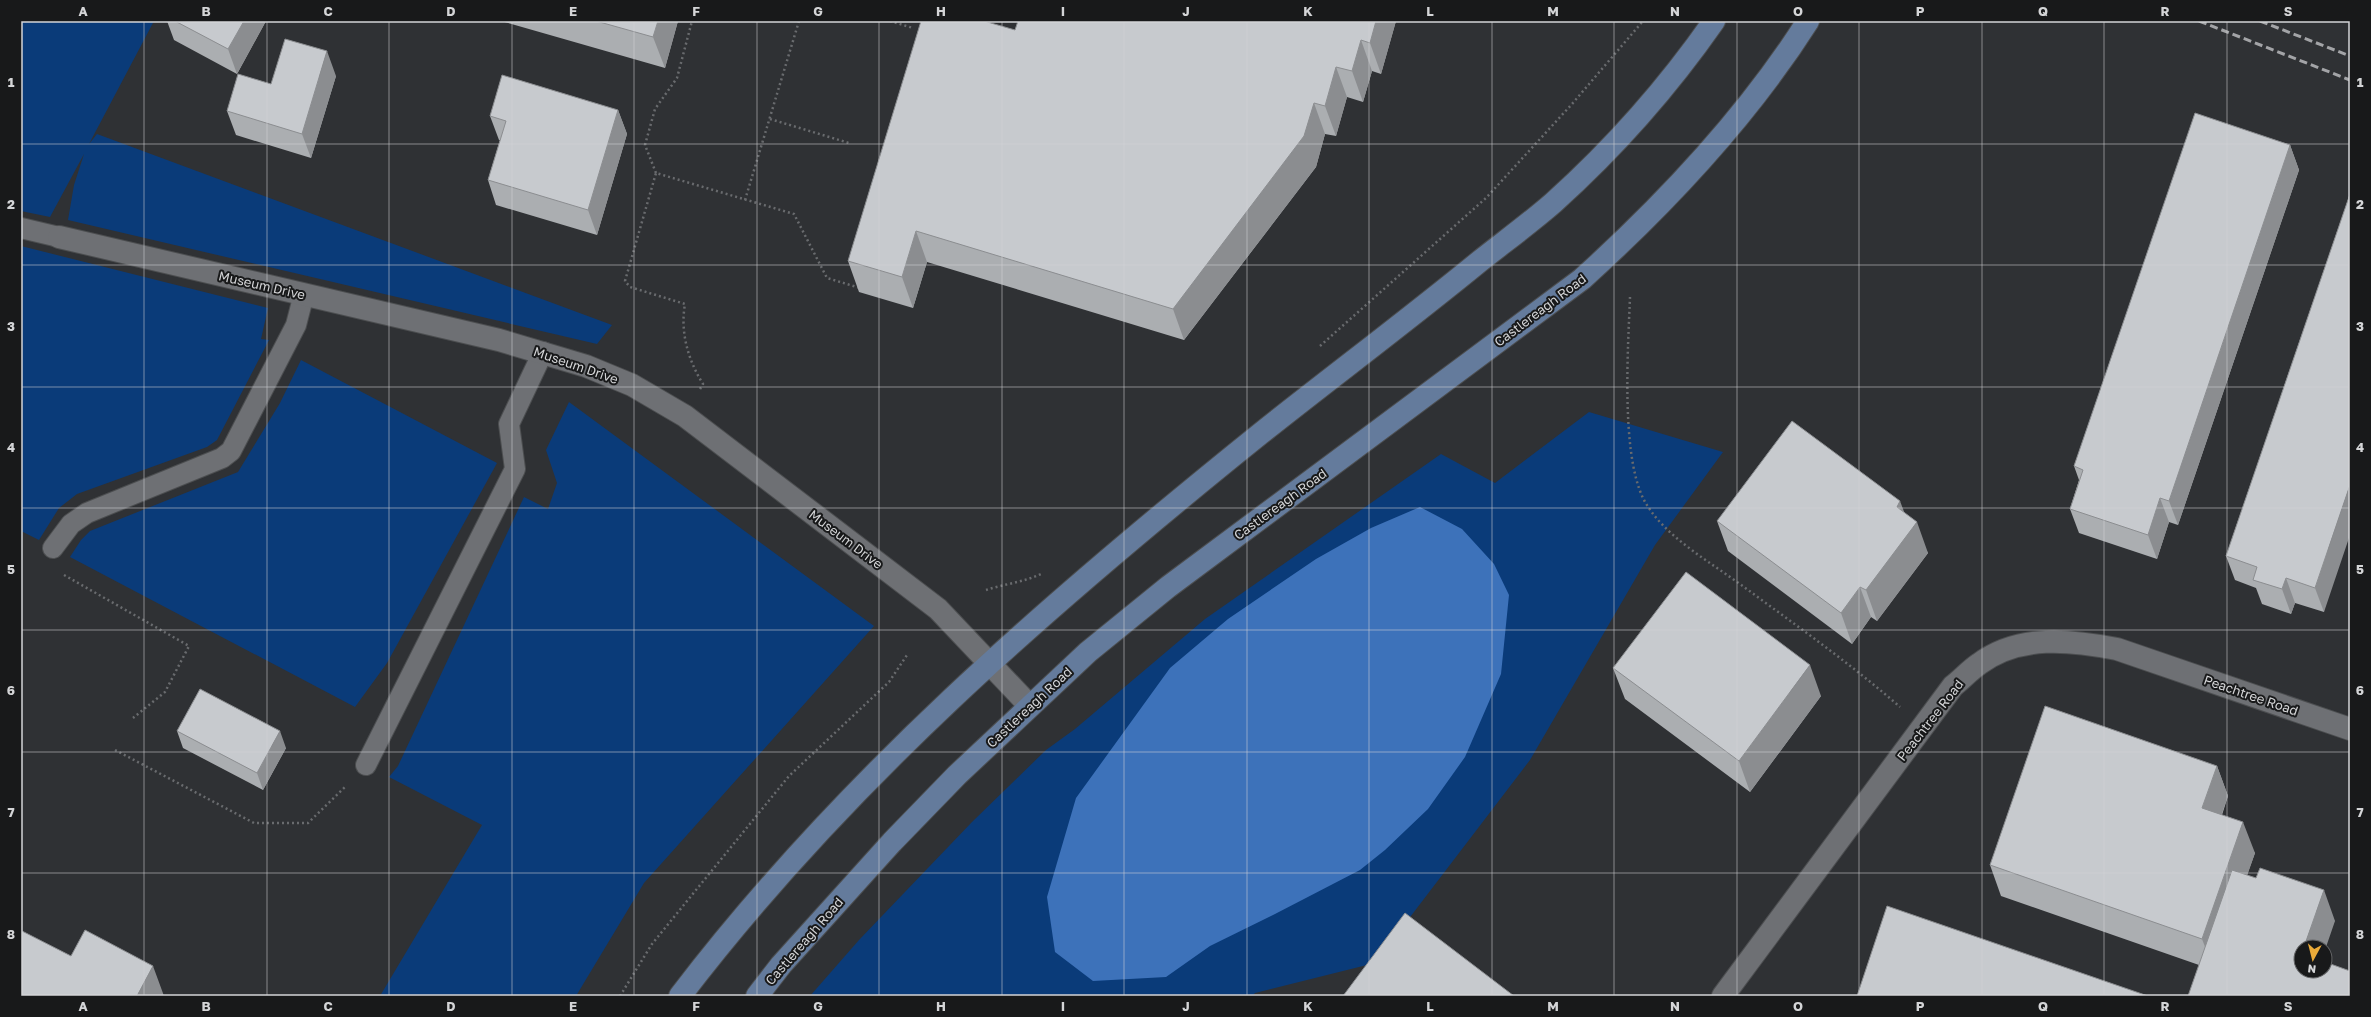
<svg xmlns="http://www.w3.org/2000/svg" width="2371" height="1017" font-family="'Golos Text',sans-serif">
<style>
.green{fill:#0a3b79}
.water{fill:#3d72ba}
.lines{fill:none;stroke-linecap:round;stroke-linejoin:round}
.lane-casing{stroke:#4c4e50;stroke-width:22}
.street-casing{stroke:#4c4e50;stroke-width:24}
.primary-casing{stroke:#4c4e50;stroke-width:24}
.path{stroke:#696b6e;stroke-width:2.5;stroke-dasharray:2 3;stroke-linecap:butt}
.lane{stroke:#6e7074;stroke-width:20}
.street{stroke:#6e7074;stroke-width:22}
.primary{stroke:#647b9c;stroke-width:22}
.rail{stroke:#a3a4a7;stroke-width:3;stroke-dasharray:8 4;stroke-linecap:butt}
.wall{fill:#abaeb1}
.shaded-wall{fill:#8b8d90}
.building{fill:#c7cace;stroke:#8b8d90}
.grid{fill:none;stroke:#d4d5d7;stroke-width:1;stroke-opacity:0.55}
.labels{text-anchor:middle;stroke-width:4;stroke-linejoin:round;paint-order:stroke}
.street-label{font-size:13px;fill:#d4d5d7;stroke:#18191a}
.neatline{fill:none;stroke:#d4d5d7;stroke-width:1.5}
.grid-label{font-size:13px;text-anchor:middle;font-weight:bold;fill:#d4d5d7}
</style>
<rect width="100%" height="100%" fill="#2f3134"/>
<path class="green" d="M21,21H154L89,144L97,134L612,325L597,344L68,220L74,185L84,154L50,217L21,211Z
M21,246L268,308L261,339L269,340L217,440L207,447L77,494L59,508L39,540L21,531Z
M301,360L497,463L387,663L355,707L70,557L81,540L90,531L238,472L280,403Z
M569,402L874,626L644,883L576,996H380L482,825L389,777L398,766L524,497L548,509L557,483L546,450Z
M1589,412L1723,452L1655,545L1530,760L1375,963L1255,993L1252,996H810L859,940L972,822L1046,750L1075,729L1205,619L1441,454L1495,483Z"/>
<path class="water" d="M1420,507L1462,529L1494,564L1509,595L1501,674L1465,757L1428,809L1385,850L1360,870L1275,914L1210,946L1166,977L1093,981L1055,952L1047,897L1076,798L1170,668L1228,619L1316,559L1371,528Z"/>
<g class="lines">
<g class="lane-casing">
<path id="lane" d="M21,228L59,237
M53,548L71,524L87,513L222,458L231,451L296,325L304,294
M366,765L515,469L509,424L543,352"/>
</g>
<g class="street-casing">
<path id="street" d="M59,237L499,340L586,366L632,385L685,416L938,609L1029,705
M1723,996L1953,686C1962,679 1970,670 1979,664C2019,634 2071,640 2117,649L2350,729"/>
</g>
<g class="primary-casing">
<path id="primary" d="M680,996C844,781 1050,603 1260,434C1333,376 1408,320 1480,261C1504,242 1530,223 1553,203C1613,149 1668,87 1714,21
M757,996L781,965L892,842L957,775L1088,652L1168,587L1582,279C1666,203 1747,117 1808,21"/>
</g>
<path class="path" d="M890,21L913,28
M770,119L849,143
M656,173L645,145L655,109L677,78L692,21
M745,200L799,21
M1630,297C1628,349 1621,452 1643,498C1661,535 1712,563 1744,587C1797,626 1851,664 1900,707
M1320,346L1486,198L1572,104L1643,21
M700,389L703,384C688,360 680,332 685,304L630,287L625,281L656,173L794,214L827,278L860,288
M64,575L189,646L165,692L133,718
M986,590C1004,584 1025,582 1043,573
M115,750L254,823H308L346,786
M620,996L652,944L789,776L889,682L907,655"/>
<use href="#lane" class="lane"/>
<use href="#street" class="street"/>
<use href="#primary" class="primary"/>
<path class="rail" d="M2199,21L2350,80
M2260,21L2350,56"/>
</g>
<path class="wall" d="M167,21H266L237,74L174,40Z
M501,21H678L665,68Z
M1396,21L1381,74L1372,71L1363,102L1347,97L1336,136L1325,134L1316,167L1184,340L927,262L913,308L859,292L848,261L1015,30Z
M336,76L311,158L236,135L227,111L271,84Z
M618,110L627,134L597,235L496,205L488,180L500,140H499L490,116Z
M2290,145L2299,170L2178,525L2169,522L2157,559L2079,533L2070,509L2079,480L2074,466Z
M2350,194L2324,612L2295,603L2291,614L2262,604L2256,588L2235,580L2226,556Z
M1904,512L1928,553L1877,621L1871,617L1852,644L1728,551L1717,521Z
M1613,668L1821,696L1750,792L1625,699Z
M177,731L286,748L263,790L183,748Z
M2217,766L2228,796L2222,815L2255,853L2247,875L2335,921L2199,965L2001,896L1990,865Z"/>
<path class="shaded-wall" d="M244,21H266L237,74L228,49Z
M658,21H678L665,68L653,37Z
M1376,21H1396L1381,74L1370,43Z
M1361,40L1372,71L1363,102L1352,71Z
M327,51L336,76L311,158L302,134Z
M1336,67L1347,97L1336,136L1325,106Z
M1314,103L1325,134L1316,167L1184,340L1173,309Z
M618,110L627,134L597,235L588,210Z
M2290,145L2299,170L2178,525L2169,501Z
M916,231L927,262L913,308L902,277Z
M2350,485V535L2324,612L2315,588Z
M2160,498L2169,522L2157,559L2148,535Z
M1900,501L1911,530L1917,522L1928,553L1877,621L1866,590L1897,507Z
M2286,578L2295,603L2291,614L2282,589Z
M1860,587L1871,617L1852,644L1841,613Z
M1810,665L1821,696L1750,792L1739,761Z
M280,731L286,748L263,790L257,773Z
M2217,766L2228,796L2213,839L2202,808Z
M2243,822L2255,853L2214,970L2202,939Z
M2324,890L2335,921L2325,950V947H2304Z
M153,966L164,996H137Z"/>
<path class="building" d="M175,21H244L228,49Z
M596,21H658L653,37Z
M921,21H984L1015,30L1018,21H1376L1370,43L1361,40L1352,71L1336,67L1325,106L1314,103L1304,136L1173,309L916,231L902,277L848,261Z
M285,39L327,51L302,134L227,111L238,74L271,84Z
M502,75L618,110L588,210L488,180L506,121L490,116Z
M2195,113L2290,145L2169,501L2160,498L2148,535L2070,509L2083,470L2074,466Z
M2350,194V485L2315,588L2286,578L2282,589L2253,580L2257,567L2226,556Z
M1792,421L1900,501L1897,507L1917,522L1866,590L1860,587L1841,613L1717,521Z
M1686,572L1810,665L1739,761L1613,668Z
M200,689L280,731L257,773L177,731Z
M2045,706L2217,766L2202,808L2243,822L2202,939L1990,865Z
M2260,868L2324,890L2304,947H2301V971H2325V962L2350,971V996H2188L2232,870L2256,878Z
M1887,906L2148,996H1857Z
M1405,913L1514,996H1343Z
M85,930L153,966L137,996H21V933L22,931L71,956Z"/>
<path class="grid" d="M144,21V996M267,21V996M389,21V996M512,21V996M634,21V996M757,21V996M879,21V996M1002,21V996M1124,21V996M1247,21V996M1369,21V996M1492,21V996M1614,21V996M1737,21V996M1859,21V996M1982,21V996M2104,21V996M2227,21V996M21,144H2350M21,265H2350M21,387H2350M21,508H2350M21,630H2350M21,752H2350M21,873H2350"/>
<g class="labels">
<g class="street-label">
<text transform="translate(262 285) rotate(13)" y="5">Museum Drive</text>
<text transform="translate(1540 310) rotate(-37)" y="5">Castlereagh Road</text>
<text transform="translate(576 365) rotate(19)" y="5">Museum Drive</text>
<text transform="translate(1280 504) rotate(-36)" y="5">Castlereagh Road</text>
<text transform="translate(846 539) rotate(37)" y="5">Museum Drive</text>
<text transform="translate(2251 695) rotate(19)" y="5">Peachtree Road</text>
<text transform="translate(1029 707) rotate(-43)" y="5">Castlereagh Road</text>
<text transform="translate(1930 720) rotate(-52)" y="5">Peachtree Road</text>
<text transform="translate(804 941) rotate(-49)" y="5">Castlereagh Road</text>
</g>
</g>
<rect width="2371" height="1017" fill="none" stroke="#18191a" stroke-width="44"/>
<g transform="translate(2313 959) rotate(187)"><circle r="19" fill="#18191a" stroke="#636466"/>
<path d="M0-3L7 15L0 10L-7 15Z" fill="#eaaa39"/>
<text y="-6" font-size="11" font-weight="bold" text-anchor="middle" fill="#d4d5d7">N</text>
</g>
<rect x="22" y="22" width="2327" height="973" class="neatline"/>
<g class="grid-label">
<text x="83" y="16">A</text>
<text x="206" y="16">B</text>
<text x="328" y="16">C</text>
<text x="451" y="16">D</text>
<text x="573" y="16">E</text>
<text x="696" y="16">F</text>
<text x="818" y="16">G</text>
<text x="941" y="16">H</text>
<text x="1063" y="16">I</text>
<text x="1186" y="16">J</text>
<text x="1308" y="16">K</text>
<text x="1430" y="16">L</text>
<text x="1553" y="16">M</text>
<text x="1675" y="16">N</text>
<text x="1798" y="16">O</text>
<text x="1920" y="16">P</text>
<text x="2043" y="16">Q</text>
<text x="2165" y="16">R</text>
<text x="2288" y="16">S</text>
<text x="11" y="87">1</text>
<text x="2360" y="87">1</text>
<text x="11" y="209">2</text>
<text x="2360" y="209">2</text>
<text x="11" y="331">3</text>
<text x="2360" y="331">3</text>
<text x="11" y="452">4</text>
<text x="2360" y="452">4</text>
<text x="11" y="574">5</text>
<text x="2360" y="574">5</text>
<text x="11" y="695">6</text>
<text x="2360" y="695">6</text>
<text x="11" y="817">7</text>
<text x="2360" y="817">7</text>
<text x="11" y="939">8</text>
<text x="2360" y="939">8</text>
<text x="83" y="1011">A</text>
<text x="206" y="1011">B</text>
<text x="328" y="1011">C</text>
<text x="451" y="1011">D</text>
<text x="573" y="1011">E</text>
<text x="696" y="1011">F</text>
<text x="818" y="1011">G</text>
<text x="941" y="1011">H</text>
<text x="1063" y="1011">I</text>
<text x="1186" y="1011">J</text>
<text x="1308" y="1011">K</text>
<text x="1430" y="1011">L</text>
<text x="1553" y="1011">M</text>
<text x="1675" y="1011">N</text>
<text x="1798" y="1011">O</text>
<text x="1920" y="1011">P</text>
<text x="2043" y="1011">Q</text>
<text x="2165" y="1011">R</text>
<text x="2288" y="1011">S</text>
</g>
</svg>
